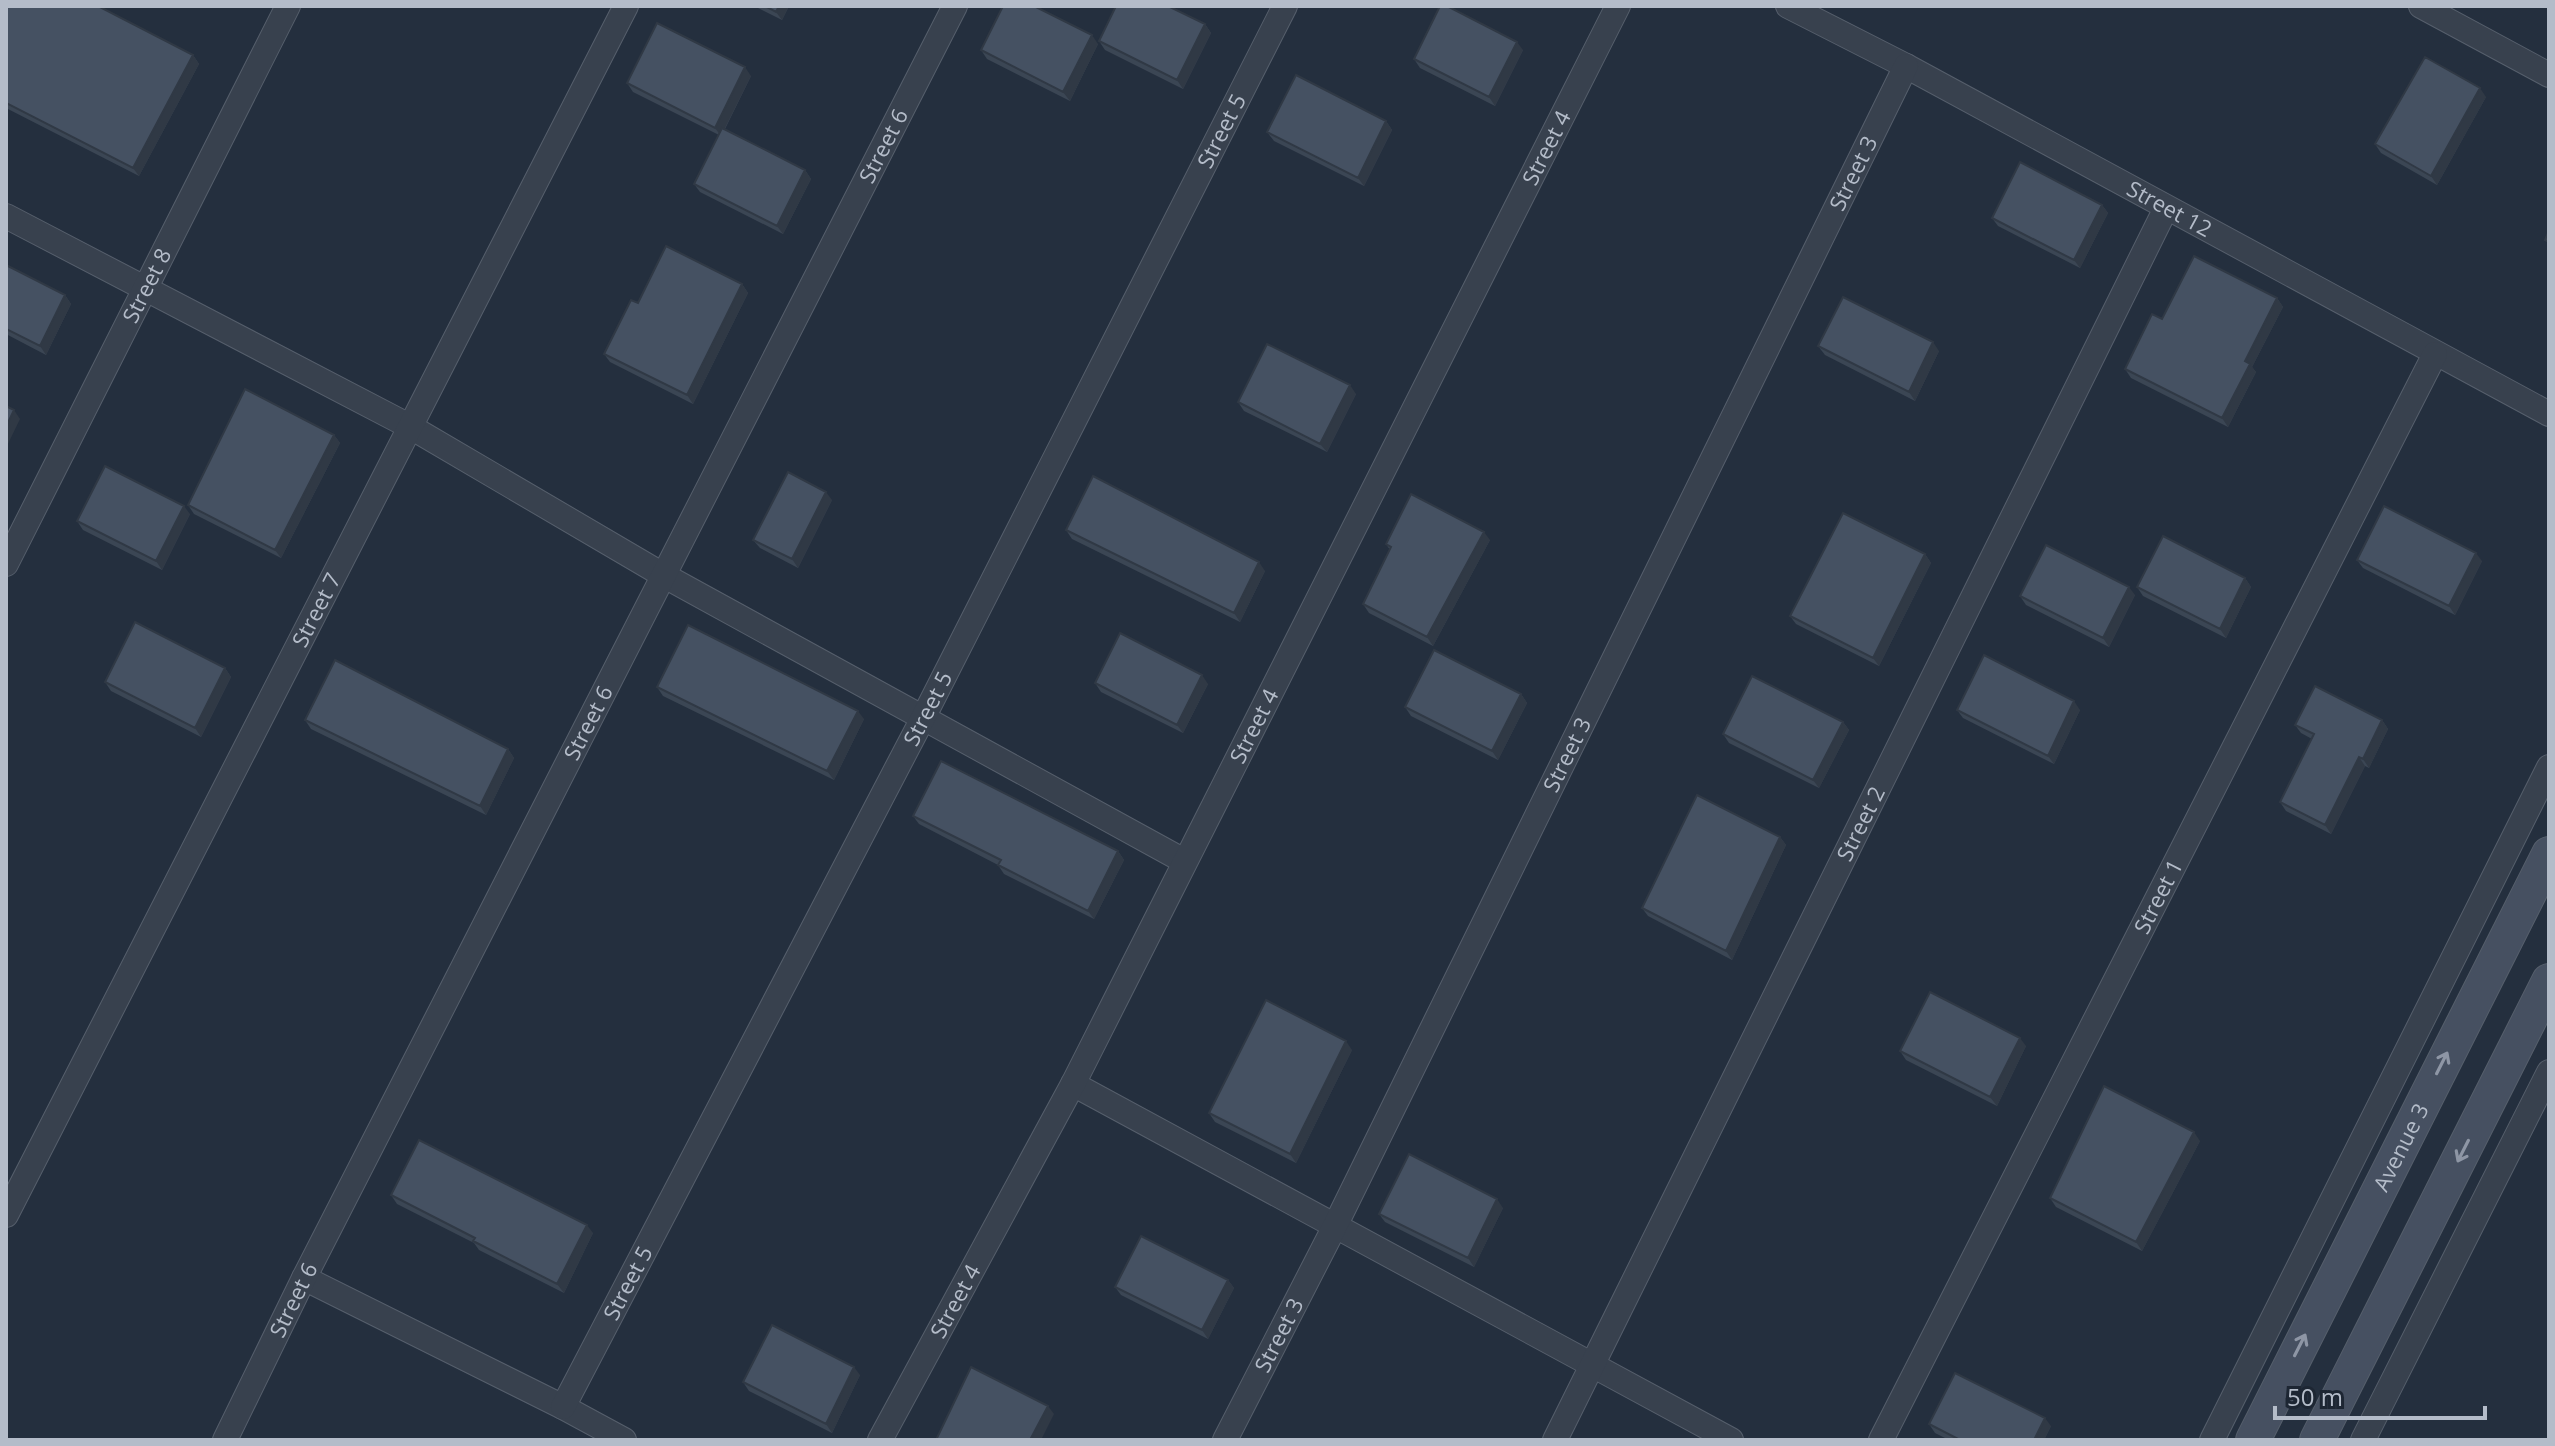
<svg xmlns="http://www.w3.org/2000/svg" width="2555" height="1446" font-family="'Open Sans',sans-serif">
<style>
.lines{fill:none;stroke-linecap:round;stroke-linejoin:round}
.street-casing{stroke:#565f6c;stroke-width:26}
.secondary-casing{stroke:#565f6c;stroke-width:36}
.street{stroke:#38414e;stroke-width:24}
.secondary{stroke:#465061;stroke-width:34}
.wall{fill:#3b4654}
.shaded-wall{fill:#303945}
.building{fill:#455162;stroke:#303945;stroke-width:2}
.oneway{stroke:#8e96a5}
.labels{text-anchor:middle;stroke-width:6;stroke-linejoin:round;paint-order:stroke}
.street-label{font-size:22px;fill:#b4bcc9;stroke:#1d2633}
</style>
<rect width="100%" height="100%" fill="#242f3e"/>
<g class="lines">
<g class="street-casing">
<g id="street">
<path id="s1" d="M1788,6L1906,66L2549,414"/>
<path d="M2421,6L2549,75"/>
<path d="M6,216L409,426L663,575L1184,861"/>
<path id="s2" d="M6,564L288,6"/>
<path d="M1073,1084L1731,1440"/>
<path id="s3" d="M6,1215L626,6"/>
<path d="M304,1278L563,1407L624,1440"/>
<path id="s4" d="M563,1407L923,718L1285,6"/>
<path id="s5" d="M225,1440L304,1278L955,6"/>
<path id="s6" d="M880,1440L1073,1084L1618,6"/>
<path id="s7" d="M1225,1440L1335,1226L1906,66"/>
<path id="s8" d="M1555,1440L2166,208"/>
<path id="s9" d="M1881,1440L2435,354"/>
<path d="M2212,1440L2549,767"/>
<path d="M2363,1440L2549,1072"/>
</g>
</g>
<g class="secondary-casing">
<g id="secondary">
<path id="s10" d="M2253,1440L2549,854"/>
<path d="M2317,1440L2549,981"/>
</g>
</g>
<use href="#street" class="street"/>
<use href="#secondary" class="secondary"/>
</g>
<path class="wall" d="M6,6L193,55L199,64L139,176L6,108Z
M754,6H789L782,20Z
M1205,24L1211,33L1183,89L1105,50L1099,41Z
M1098,44L1070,101L987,59L981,50Z
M1523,50L1495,106L1420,68L1414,59Z
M751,76L725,129L805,170L811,179L783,234L700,192L694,184L719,135L633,92L627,83Z
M2486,97L2437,185L2381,153L2375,144Z
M1386,121L1392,130L1364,186L1274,141L1267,132Z
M2102,205L2108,213L2080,268L1998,226L1992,218Z
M6,265L65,295L71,304L46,355L6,334Z
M742,284L748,293L693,404L610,362L604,354L638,303Z
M2277,298L2283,307L2252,367L2256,372L2228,427L2131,378L2125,369L2162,319Z
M1818,346L1939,351L1915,401L1825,355Z
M1356,394L1327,452L1244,411L1238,402Z
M334,435L340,443L281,558L194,514L188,505Z
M832,500L798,568L760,548L753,540Z
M190,514L162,570L83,530L77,521Z
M1066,530L1265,571L1240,622L1072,539Z
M1490,540L1433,646L1369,613L1363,604L1390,550L1386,544Z
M1925,554L1931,563L1879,666L1796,624L1790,616Z
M2357,560L2482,561L2455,615L2363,568Z
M2245,578L2251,587L2226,638L2143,596L2137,587Z
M2135,595L2109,647L2026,605L2020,596Z
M225,668L231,677L201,737L111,691L105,682Z
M1095,683L1208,684L1183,733L1101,692Z
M657,687L864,719L834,780L663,696Z
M1521,694L1527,703L1498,760L1411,716L1405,707Z
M1957,710H2080L2054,764L1963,718Z
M305,720L508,749L514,758L486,815L311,729Z
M2382,720L2388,729L2369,768L2365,766L2331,834L2286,811L2280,802L2312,739L2301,733L2295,725Z
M1843,722L1849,730L1819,788L1729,743L1723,734Z
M913,816L1118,851L1124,860L1094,919L1004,874L998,865L919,824Z
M1780,837L1786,845L1732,960L1648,916L1642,908Z
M2026,1046L1997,1106L1906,1060L1900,1051Z
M1352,1050L1296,1163L1215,1122L1209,1113Z
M2200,1141L2142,1251L2056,1207L2050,1198Z
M391,1195L593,1233L564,1293L479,1250L474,1243L397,1204Z
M1503,1208L1474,1267L1385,1222L1379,1214Z
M1228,1280L1234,1288L1208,1339L1121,1295L1115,1287Z
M860,1375L832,1433L749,1391L743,1382Z
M1929,1424L2051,1426L2044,1440H1949L1935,1433Z"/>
<path class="shaded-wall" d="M779,6H789L782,20L776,12Z
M1205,24L1211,33L1183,89L1177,80Z
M1092,35L1098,44L1070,101L1063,92Z
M1517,42L1523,50L1495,106L1489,97Z
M193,55L199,64L139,176L133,168Z
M745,67L751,76L721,136L715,128Z
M2480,88L2486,97L2437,185L2431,176Z
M1386,121L1392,130L1364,186L1358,178Z
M805,170L811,179L783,234L777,226Z
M2102,205L2108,213L2080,268L2074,260Z
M742,284L748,293L693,404L687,395Z
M65,295L71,304L46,355L40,346Z
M2277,298L2283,307L2252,367L2256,372L2228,427L2222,418L2245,361Z
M1933,342L1939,351L1915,401L1909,392Z
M1350,385L1356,394L1327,452L1320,444Z
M14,410L20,419L6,448V427Z
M334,435L340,443L281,558L275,550Z
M826,492L832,500L798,568L792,559Z
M184,506L190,514L162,570L156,561Z
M1484,532L1490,540L1433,646L1427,637Z
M2476,553L2482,561L2455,615L2449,606Z
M1925,554L1931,563L1879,666L1873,658Z
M1259,562L1265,571L1240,622L1234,613Z
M2245,578L2251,587L2226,638L2220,629Z
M2129,587L2135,595L2109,647L2103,638Z
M225,668L231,677L201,737L195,728Z
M1202,675L1208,684L1183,733L1177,725Z
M1521,694L1527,703L1498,760L1492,751Z
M2074,701L2080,710L2054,764L2048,756Z
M858,711L864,719L834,780L827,771Z
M2382,720L2388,729L2369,768L2363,759Z
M1843,722L1849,730L1819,788L1813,780Z
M508,749L514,758L486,815L480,806Z
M2359,757L2365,766L2331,834L2325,825Z
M1780,837L1786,845L1732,960L1726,951Z
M1118,851L1124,860L1094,919L1088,911Z
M2020,1038L2026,1046L1997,1106L1990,1097Z
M1346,1041L1352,1050L1296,1163L1290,1154Z
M2194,1132L2200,1141L2142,1251L2136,1242Z
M1497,1199L1503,1208L1474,1267L1468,1258Z
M587,1225L593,1233L564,1293L557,1284Z
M1228,1280L1234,1288L1208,1339L1202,1330Z
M854,1367L860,1375L832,1433L826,1424Z
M1048,1406L1054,1414L1041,1440H1030Z
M2045,1418L2051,1426L2044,1440H2034Z"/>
<path class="building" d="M6,6H98L193,55L133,168L6,103Z
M765,6H779L776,12Z
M1003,6H1034L1092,35L1063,92L981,50Z
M1116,6H1168L1205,24L1177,80L1099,41Z
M1440,6H1447L1517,42L1489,97L1414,59Z
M657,23L745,67L715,128L627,83Z
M2425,57L2480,88L2431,176L2375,144Z
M1296,75L1386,121L1358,178L1267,132Z
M722,128L805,170L777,226L694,184Z
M2020,162L2102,205L2074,260L1992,218Z
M2549,231V242L2545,240Z
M666,246L742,284L687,395L604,354L631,300L638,303Z
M2194,256L2277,298L2245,361L2250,364L2222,418L2125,369L2152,314L2162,319Z
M6,265L65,295L40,346L6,329Z
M1843,297L1933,342L1909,392L1818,346Z
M1267,344L1350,385L1320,444L1238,402Z
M245,389L334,435L275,550L188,505Z
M6,406L14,410L6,427Z
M105,466L184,506L156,561L77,521Z
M788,472L826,492L792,559L753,540Z
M1093,476L1259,562L1234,613L1066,530Z
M1411,494L1484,532L1427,637L1363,604L1391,547L1386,544Z
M2384,506L2476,553L2449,606L2357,560Z
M1843,513L1925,554L1873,658L1790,616Z
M2163,536L2245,578L2220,629L2137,587Z
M2046,545L2129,587L2103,638L2020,596Z
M135,622L225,668L195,728L105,682Z
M688,625L858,711L827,771L657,687Z
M1120,633L1202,675L1177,725L1095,683Z
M1434,650L1521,694L1492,751L1405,707Z
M1984,655L2074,701L2048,756L1957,710Z
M335,660L508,749L480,806L305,720Z
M1752,676L1843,722L1813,780L1723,734Z
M2315,686L2382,720L2363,759L2359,757L2325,825L2280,802L2314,734L2295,725Z
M941,761L1118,851L1088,911L998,865L1001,860L913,816Z
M1697,795L1780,837L1726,951L1642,908Z
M1930,992L2020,1038L1990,1097L1900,1051Z
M1266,1000L1346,1041L1290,1154L1209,1113Z
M2104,1086L2194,1132L2136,1242L2050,1198Z
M419,1140L587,1225L557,1284L473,1241L475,1238L391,1195Z
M1409,1154L1497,1199L1468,1258L1379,1214Z
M1141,1236L1228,1280L1202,1330L1115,1287Z
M772,1325L854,1367L826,1424L743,1382Z
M971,1367L1048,1406L1030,1440H936Z
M1955,1373L2045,1418L2034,1440H1960L1929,1424Z"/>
<defs><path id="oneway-shaft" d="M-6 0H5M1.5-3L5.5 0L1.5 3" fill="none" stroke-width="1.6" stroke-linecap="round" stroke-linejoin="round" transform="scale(2)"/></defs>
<g class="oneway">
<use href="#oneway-shaft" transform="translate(2442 1063) rotate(-63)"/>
<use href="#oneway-shaft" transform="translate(2463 1151) rotate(117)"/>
<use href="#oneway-shaft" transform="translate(2300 1345) rotate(-63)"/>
</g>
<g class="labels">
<g class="street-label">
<text dy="8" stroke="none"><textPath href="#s4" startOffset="1436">Street 5</textPath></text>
<text dy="8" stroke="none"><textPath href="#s5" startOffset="1452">Street 6</textPath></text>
<text dy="8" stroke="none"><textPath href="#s6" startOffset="1454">Street 4</textPath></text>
<text dy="8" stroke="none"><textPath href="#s7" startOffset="1414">Street 3</textPath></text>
<text dy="8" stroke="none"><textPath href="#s1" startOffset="432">Street 12</textPath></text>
<text dy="8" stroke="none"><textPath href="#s2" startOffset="312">Street 8</textPath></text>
<text dy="8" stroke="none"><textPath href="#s3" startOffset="680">Street 7</textPath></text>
<text dy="8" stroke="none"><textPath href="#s4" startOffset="788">Street 5</textPath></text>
<text dy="8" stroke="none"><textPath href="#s5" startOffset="804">Street 6</textPath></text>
<text dy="8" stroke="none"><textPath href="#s6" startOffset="806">Street 4</textPath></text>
<text dy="8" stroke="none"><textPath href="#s7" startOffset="766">Street 3</textPath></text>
<text dy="8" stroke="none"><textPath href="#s8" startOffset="688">Street 2</textPath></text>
<text dy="8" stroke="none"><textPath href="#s9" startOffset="610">Street 1</textPath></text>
<text dy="8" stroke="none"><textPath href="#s10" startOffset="328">Avenue 3</textPath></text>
<text dy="8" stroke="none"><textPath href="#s4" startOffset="140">Street 5</textPath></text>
<text dy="8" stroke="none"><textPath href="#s5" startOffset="156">Street 6</textPath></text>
<text dy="8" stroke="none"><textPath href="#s6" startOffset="158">Street 4</textPath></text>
<text dy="8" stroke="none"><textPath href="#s7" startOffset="118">Street 3</textPath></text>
</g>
</g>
<rect width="2555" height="1446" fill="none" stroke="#b4bcc9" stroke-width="16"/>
<path d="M2275 1406v12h210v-12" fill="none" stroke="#b4bcc9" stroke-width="4"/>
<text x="2287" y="1406" font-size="24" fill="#b4bcc9" stroke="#1d2633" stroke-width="6" paint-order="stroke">50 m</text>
</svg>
